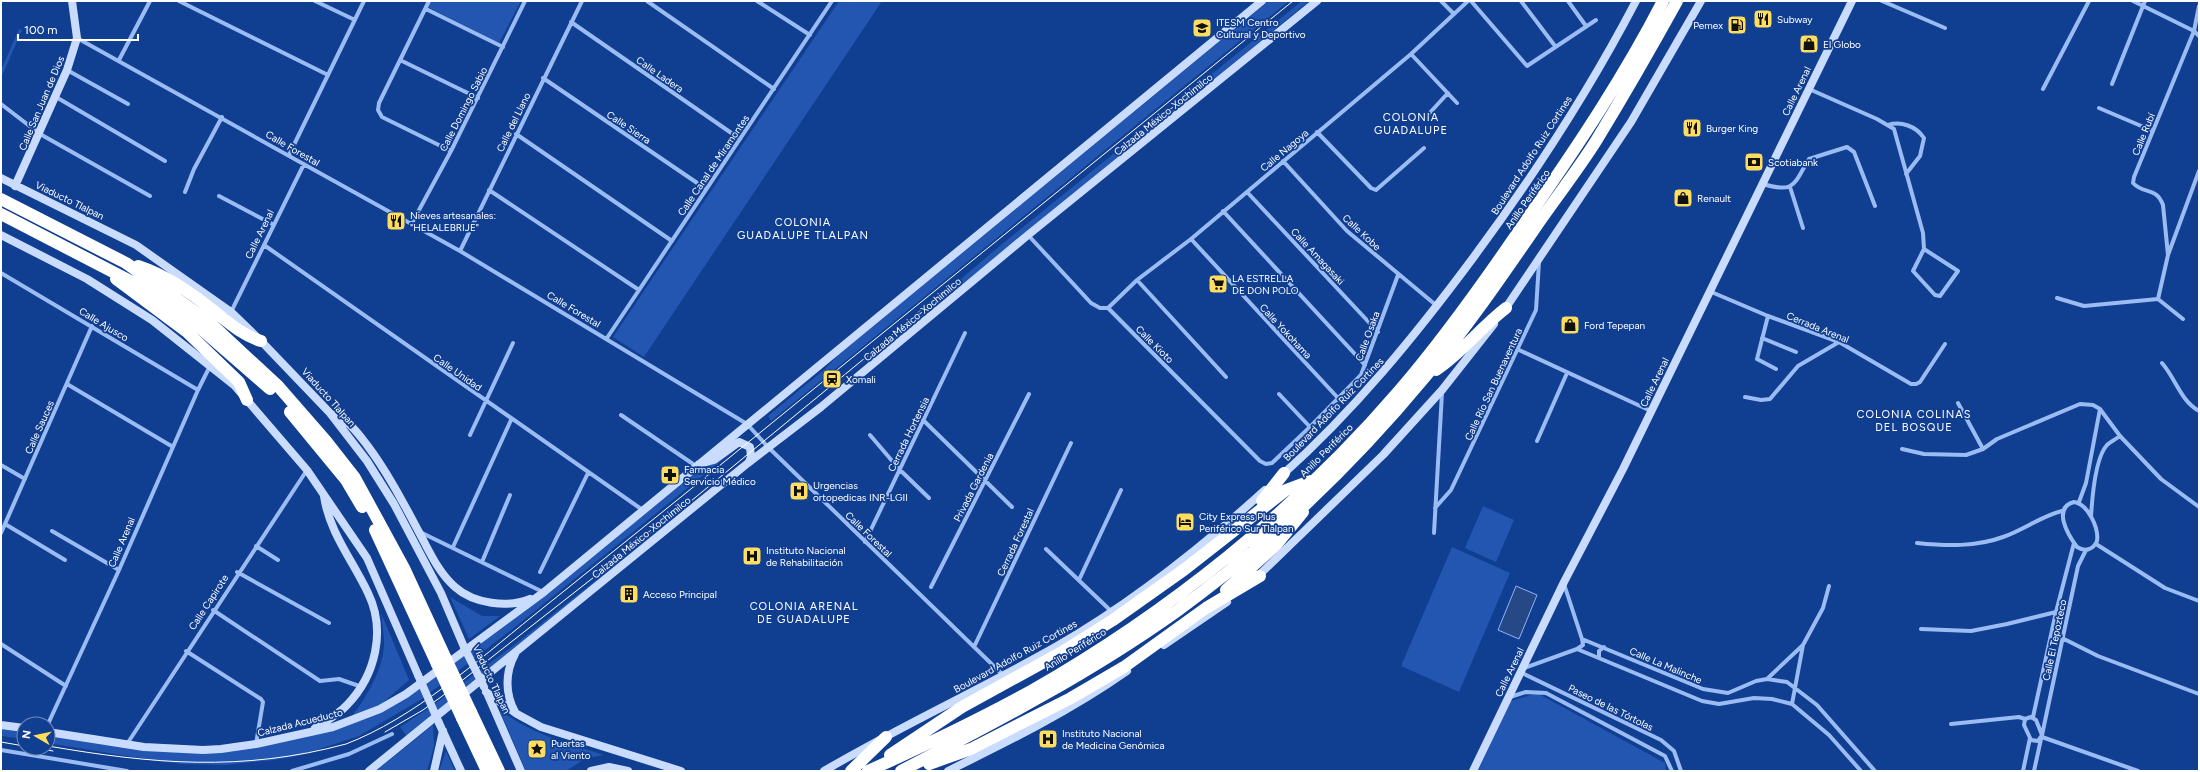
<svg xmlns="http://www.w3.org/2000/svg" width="2200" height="772" font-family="Figtree,sans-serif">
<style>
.green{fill:#2256b0}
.water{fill:#264886;stroke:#8db5f7}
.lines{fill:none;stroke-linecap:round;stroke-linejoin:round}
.street{stroke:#9bbcf3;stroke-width:4}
.secondary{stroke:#cadcfd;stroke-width:8}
.highway{stroke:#fff;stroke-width:12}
.tram{stroke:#fff;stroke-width:1}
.secondary-bridge{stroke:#cadcfd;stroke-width:8}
.highway-bridge{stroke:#fff;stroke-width:12}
.labels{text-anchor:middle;stroke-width:3.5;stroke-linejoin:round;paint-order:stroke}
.poi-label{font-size:10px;fill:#fff;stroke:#103e91;text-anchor:start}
.street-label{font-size:10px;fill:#fff;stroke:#103e91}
.neighbourhood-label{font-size:11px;letter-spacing:1px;fill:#fff;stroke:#103e91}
</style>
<rect width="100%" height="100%" fill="#103e91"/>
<path class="green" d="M428,1H521L499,43L426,6Z
M839,1H882L644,357L613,337Z
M1269,1H1289L771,421L768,416L825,369L838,355Z
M1302,1H1309L1067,201L848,375L1002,244Z
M19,29L22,30L1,78V70Z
M742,444L515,627L422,699L359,736L301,755L274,760L225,765L182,764L157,761L48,743V734L182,753L311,734L407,696L698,467Z
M1483,506L1514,520L1496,562L1465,548Z
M658,531L407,737L400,727L428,709L514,645Z
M1452,547L1510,573L1459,692L1401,666Z
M450,597L482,616H500L469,639Z
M381,613L409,680L379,706L347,722C363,704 384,669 384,644C384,634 382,623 381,613Z
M1537,693L1665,763L1666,771H1478L1511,701Z
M499,709C529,734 568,743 604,755L586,758L566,771H526Z
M433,725L434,746L427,771H376Z
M1,727L24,731V739L1,736Z
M446,751L455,771H439Z"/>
<path class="water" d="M1516,586L1537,595L1519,639L1498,630Z"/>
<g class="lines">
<path class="street" d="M179,1L328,75
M315,1L355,20
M429,1L379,103L378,110L382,117L451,151
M647,1L774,89
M757,1L810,35
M1441,1L1454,14
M1471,1L1527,66L1596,20
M1521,1L1555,46
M1568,1L1586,26
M1882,1L1945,28
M2133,1L2194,31L2199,36
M426,9L503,47
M571,22L740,139
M77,38L460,251L747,424L768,447L1003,675
M1411,54L1457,103
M119,60L150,1
M400,60L478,98
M67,70L128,104
M543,78L706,189
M2112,84L2145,1
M1809,89L1877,119L1894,129L1923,233L1924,249L1913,271L1935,295L1940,296L1958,271L1924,249
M2043,89L2089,1
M56,97L165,161
M1,104L40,134L150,196
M2099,108L2153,131
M1425,118L1448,93
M1888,125C1901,121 1916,126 1924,138L1920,156L1906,174
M1317,132L1371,188L1376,190L1424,148
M516,134L672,241
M289,155L364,1
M1283,161L1347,231L1437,306
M1763,184C1796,194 1794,183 1809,159L1847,147L1854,152L1875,206
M1790,187L1803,228
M489,190L639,290
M185,192L194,169L222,117
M1247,192L1378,332
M219,196L274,225
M1223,211L1365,365
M412,223L451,151L525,1
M1028,235L1091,303L1100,308H1108L1260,461L1266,464L1272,463L1310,427L1361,375L1398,275
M1191,239L1338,398
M264,245L644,511
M460,251L582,1
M2168,255L2163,205C2156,186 2144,195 2133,183L2134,177L2194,31L2199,6
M1,273L198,390
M1137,280L1226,377
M1709,291L1768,316L1839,342L1911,384H1916L1920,382L1945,344
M2057,298L2084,306L2158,299L2183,319
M2158,299L2168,255L2199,171
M1108,308L1137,280L1191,239L1411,54L1468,1
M231,312L304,164
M1768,316L1757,359L1776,369
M607,338L832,1
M1762,338L1796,352
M1519,350L1651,411
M2162,363C2176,379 2180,400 2199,411
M67,384L173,447
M1279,394L1310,427
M1745,397L1761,400L1770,399L1798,366L1839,342
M1958,403L1983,449
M621,415L696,466
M923,420L1012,507
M470,435L513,343
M870,435L899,469L929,498
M1537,441L1567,373
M1902,449L1924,454L1966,455L1983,449L1997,439L2080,404L2093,405L2100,409L2120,436L2161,479L2199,507
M1,465L25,479
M2074,502C2088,504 2099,528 2097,541C2093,550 2085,552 2077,547C2068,535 2052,508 2074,502Z
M2079,502L2086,483L2100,409
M1435,508L1451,490L1536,310L1539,262
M2091,517C2092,500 2095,458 2107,445C2110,442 2116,439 2120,436
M5,524L65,560
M52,531L119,570
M420,532L543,592
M1,533L92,326
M1434,533L1442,393
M865,542L965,333
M1917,543C1946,546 1976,547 2003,537C2024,530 2041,516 2062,511
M2096,544L2165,588L2199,601
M256,546L278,560
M453,547L511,420
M1046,549L1111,611
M482,562L510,495
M237,572L329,623
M540,572L588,473
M1079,580L1121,490
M1564,584L1582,639L1703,689L1728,693L1756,681L1767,679L1787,682L1817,705L1875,771
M931,587L1029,394
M213,610L320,681L339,679L362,687
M1921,629L1971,631L2007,624L2056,612
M2062,638L2098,656L2199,694
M1,644L66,686
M974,647L1071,443
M1577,649L1583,645L1582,639
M186,651L261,699L263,702L256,744
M1599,658V651L1604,647
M1524,668L1577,649L1702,701L1719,704L1754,698L1772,699L1792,704L1829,735L1861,771
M1520,672L1661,740L1674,751L1681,771
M1767,679L1803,645L1823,608L1829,586
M1510,697L1526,692L1546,693L1665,756L1672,771
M1792,704L1803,645
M2031,717L2036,720L2042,735L2038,741L2031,740L2024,725L2025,719Z
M2033,717L2056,612L2074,543
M48,724L119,570L198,390L210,366
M1951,724L2019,717L2025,719
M2042,735L2078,566L2086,550
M2042,737L2138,771
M127,744L307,470
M1,750L127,771
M292,771L349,754L392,734
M2023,771L2030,738
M2034,771L2041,739"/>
<path class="secondary" d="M1,178L136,245L231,312L261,341L330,413L367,461L394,504L441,593L464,647
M15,186L67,70L77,38L72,1
M1,235L87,279L152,320L234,385L307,470L367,558L418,675
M1503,312L1631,122L1701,1
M331,414C347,418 357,432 367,445C388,473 404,504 420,534C430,553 439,573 455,587C474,604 508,608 530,599
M699,464L714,460L739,442L750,447L751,457L749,462
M1281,476C1354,411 1415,336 1473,258C1533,177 1589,91 1636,1
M1256,578L1383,455L1442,390L1494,324
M1164,645L1227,602
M486,692L517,714L541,727L681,771
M487,693L521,771
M515,712C505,694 505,672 515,654
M439,723L461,771
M1,725L24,728
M315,728C326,721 338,715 347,705C376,675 386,630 368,593C353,561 329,532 324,496
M48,732L144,747L203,750L221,749L256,744L333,727L380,709L406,694L544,592L1262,1
M369,771L748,463L821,407L1028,235L1317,1
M434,771L443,731
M591,771L609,767L628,771
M824,771C900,726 980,690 1057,646C1132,603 1201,548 1265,490
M948,771C1009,741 1070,711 1127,671
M1473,771L1564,582L1623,469L1852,1"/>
<path class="highway" d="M1,199L126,263L208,321L278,386L326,441L355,478L404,568L446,659
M1,214L142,287L200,328L270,389
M138,266C166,275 191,293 214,311C229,323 242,335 261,341
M116,279L187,332L239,382L247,400
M1436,370C1462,353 1481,327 1506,308
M290,412L346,480L362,507
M1262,501L1284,473
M375,530L437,664
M1226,590L1276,545L1303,512
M471,712L499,771
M462,718L487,771
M890,755L962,707L1062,652L1113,620L1185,569L1286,490L1310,481
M929,764L971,749L1071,698L1124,667L1206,608L1260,576
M851,771L886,737
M868,771C924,746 978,720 1031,691C1168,613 1297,510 1399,391C1447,335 1490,274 1531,213C1579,144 1625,75 1663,1
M901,771C996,722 1090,673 1177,611C1268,545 1353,464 1425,377C1465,330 1500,279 1535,228C1555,199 1577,171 1596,141C1624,95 1651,48 1677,1"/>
<path class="tram" d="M385,732L423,710L441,697L691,501L871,353L950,285
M1,742L24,746
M48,746C153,764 242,772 346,744C414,718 477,661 533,616C582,576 632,537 681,497C884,331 1089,167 1293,1
M36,748L53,751"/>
<path class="secondary-bridge" d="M464,647L484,687
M418,675L439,723"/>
<path class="highway-bridge" d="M446,659L471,712
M437,664L462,718"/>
</g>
<defs>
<g id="restaurant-square" transform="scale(1)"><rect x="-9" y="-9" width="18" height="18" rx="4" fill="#ffdd5d" stroke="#103e91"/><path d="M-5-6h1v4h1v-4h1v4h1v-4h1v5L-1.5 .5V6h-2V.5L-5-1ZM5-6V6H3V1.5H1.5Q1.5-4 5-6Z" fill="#111"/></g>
<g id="fuel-square" transform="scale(1)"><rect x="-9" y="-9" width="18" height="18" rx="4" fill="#ffdd5d" stroke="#103e91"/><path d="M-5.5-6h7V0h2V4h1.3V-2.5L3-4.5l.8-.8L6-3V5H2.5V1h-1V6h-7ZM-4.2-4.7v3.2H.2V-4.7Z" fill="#111"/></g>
<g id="university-square" transform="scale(1)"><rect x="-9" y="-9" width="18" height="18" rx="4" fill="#ffdd5d" stroke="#103e91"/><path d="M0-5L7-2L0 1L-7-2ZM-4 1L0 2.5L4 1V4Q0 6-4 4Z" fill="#111"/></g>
<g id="shop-square" transform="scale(1)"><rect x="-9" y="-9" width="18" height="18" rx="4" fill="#ffdd5d" stroke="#103e91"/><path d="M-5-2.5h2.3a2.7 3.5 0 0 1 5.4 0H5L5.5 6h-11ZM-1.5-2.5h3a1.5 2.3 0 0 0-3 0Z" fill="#111"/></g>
<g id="bank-square" transform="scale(1)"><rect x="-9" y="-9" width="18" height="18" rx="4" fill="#ffdd5d" stroke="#103e91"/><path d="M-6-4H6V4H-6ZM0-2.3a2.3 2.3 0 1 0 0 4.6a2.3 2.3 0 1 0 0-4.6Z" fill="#111"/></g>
<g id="supermarket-square" transform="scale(1)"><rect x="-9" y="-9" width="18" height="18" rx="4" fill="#ffdd5d" stroke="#103e91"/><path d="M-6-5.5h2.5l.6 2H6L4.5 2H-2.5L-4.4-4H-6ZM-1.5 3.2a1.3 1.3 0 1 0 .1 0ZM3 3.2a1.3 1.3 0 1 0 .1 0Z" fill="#111"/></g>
<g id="station-square" transform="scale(1)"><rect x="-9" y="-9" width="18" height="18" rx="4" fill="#ffdd5d" stroke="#103e91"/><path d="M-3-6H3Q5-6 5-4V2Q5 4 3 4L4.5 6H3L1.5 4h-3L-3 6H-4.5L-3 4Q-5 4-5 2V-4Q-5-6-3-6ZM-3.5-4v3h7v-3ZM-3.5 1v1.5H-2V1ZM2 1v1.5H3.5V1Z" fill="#111"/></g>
<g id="pharmacy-square" transform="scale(1)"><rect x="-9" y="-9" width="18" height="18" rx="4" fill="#ffdd5d" stroke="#103e91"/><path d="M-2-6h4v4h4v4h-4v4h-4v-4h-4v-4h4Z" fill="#111"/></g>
<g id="hospital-square" transform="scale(1)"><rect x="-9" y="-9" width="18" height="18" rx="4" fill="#ffdd5d" stroke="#103e91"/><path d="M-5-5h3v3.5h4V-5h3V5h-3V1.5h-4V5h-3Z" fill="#111"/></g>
<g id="hotel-square" transform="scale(1)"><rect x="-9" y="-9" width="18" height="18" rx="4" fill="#ffdd5d" stroke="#103e91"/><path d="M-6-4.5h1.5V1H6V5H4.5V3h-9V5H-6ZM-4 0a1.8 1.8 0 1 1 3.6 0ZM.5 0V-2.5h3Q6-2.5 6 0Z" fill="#111"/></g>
<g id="building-square" transform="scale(1)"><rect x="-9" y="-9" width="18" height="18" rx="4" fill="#ffdd5d" stroke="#103e91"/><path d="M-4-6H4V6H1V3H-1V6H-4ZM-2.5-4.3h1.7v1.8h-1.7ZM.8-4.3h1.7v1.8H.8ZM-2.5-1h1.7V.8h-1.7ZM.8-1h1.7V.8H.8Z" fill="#111"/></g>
<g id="sight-square" transform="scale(1)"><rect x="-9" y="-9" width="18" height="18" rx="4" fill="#ffdd5d" stroke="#103e91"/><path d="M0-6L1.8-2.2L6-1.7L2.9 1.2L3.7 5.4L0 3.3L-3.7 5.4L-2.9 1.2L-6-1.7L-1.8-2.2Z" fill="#111"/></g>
</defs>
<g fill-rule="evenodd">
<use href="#restaurant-square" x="1763" y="19"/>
<use href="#fuel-square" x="1737" y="25"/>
<use href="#university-square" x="1202" y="28"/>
<use href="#shop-square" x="1809" y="44"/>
<use href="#restaurant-square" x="1692" y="128"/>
<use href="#bank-square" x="1754" y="162"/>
<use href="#shop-square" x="1683" y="198"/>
<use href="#restaurant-square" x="396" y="221"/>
<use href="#supermarket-square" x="1218" y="284"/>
<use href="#shop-square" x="1570" y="325"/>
<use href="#station-square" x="832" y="379"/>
<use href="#pharmacy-square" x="670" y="475"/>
<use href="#hospital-square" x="799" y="491"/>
<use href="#hotel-square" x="1185" y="522"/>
<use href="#hospital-square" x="752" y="556"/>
<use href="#building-square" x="629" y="594"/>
<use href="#hospital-square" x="1048" y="739"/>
<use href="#sight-square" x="537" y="749"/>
</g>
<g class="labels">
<g class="poi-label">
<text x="1777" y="23">Subway</text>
<text x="1216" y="26">ITESM Centro<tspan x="1216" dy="12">Cultural y Deportivo</tspan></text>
<text x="1723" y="29" text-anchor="end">Pemex</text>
<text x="1823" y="48">El Globo</text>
<text x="1706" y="132">Burger King</text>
<text x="1768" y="166">Scotiabank</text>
<text x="1697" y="202">Renault</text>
<text x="410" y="219">Nieves artesanales:<tspan x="410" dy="12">"HELALEBRIJE"</tspan></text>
<text x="1232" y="282">LA ESTRELLA<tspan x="1232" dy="12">DE DON POLO</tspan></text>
<text x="1584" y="329">Ford Tepepan</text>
<text x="846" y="383">Xomali</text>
<text x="684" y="473">Farmacia<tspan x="684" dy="12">Servicio Médico</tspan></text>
<text x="813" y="489">Urgencias<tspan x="813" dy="12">ortopedicas INR-LGII</tspan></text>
<text x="1199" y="520">City Express Plus<tspan x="1199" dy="12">Periférico Sur Tlalpan</tspan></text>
<text x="766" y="554">Instituto Nacional<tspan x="766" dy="12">de Rehabilitación</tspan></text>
<text x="643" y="598">Acceso Principal</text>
<text x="1062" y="737">Instituto Nacional<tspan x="1062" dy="12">de Medicina Genómica</tspan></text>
<text x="551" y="747">Puertas<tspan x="551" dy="12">al Viento</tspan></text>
</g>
<g class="street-label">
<text transform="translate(660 74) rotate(35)" y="4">Calle Ladera</text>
<text transform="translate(1796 91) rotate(-64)" y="4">Calle Arenal</text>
<text transform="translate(41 103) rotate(-67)" y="4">Calle San Juan de Dios</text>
<text transform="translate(463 109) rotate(-63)" y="4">Calle Domingo Sabio</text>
<text transform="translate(1163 114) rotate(-39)" y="4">Calzada México-Xochimilco</text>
<text transform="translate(513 122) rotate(-64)" y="4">Calle del Llano</text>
<text transform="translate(629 127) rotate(34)" y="4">Calle Sierra</text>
<text transform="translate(2143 134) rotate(-68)" y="4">Calle Rubí</text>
<text transform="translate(293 148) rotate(30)" y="4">Calle Forestal</text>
<text transform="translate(1284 150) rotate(-40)" y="4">Calle Nagoya</text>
<text transform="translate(1531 155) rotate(-57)" y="4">Boulevard Adolfo Ruiz Cortines</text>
<text transform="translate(713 165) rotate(-56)" y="4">Calle Canal de Miramontes</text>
<text transform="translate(1527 199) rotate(-55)" y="4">Anillo Periférico</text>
<text transform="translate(70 200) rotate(26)" y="4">Viaducto Tlalpan</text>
<text transform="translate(1362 232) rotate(43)" y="4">Calle Kobe</text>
<text transform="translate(259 234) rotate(-64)" y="4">Calle Arenal</text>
<text transform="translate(1318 256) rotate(47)" y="4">Calle Amagasaki</text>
<text transform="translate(574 309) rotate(31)" y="4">Calle Forestal</text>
<text transform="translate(912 319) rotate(-40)" y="4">Calzada México-Xochimilco</text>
<text transform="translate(104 324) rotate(31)" y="4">Calle Ajusco</text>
<text transform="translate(1818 327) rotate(22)" y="4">Cerrada Arenal</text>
<text transform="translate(1286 331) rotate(47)" y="4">Calle Yokohama</text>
<text transform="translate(1367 336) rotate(-70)" y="4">Calle Osaka</text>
<text transform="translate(1155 344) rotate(45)" y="4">Calle Kioto</text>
<text transform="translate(458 372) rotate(35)" y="4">Calle Unidad</text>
<text transform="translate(1654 382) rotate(-64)" y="4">Calle Arenal</text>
<text transform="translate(1493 384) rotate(-65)" y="4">Calle Río San Buenaventura</text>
<text transform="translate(329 397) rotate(48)" y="4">Viaducto Tlalpan</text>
<text transform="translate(1333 409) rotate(-46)" y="4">Boulevard Adolfo Ruiz Cortines</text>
<text transform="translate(39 427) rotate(-66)" y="4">Calle Sauces</text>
<text transform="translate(908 434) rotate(-64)" y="4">Cerrada Hortensia</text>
<text transform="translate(1326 450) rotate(-45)" y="4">Anillo Periférico</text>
<text transform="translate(973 487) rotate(-63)" y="4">Privada Gardenia</text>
<text transform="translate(869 534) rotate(44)" y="4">Calle Forestal</text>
<text transform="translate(641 537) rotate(-39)" y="4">Calzada México-Xochimilco</text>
<text transform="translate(121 542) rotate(-67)" y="4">Calle Arenal</text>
<text transform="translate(1015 542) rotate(-65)" y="4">Cerrada Forestal</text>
<text transform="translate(208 602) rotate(-57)" y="4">Calle Capirote</text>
<text transform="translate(2054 640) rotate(-78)" y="4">Calle El Tepozteco</text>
<text transform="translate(1075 649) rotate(-32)" y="4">Anillo Periférico</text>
<text transform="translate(1015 656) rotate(-29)" y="4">Boulevard Adolfo Ruiz Cortines</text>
<text transform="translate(1666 665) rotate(23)" y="4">Calle La Malinche</text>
<text transform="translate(1509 672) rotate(-64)" y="4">Calle Arenal</text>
<text transform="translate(492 679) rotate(65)" y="4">Viaducto Tlalpan</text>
<text transform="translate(1611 707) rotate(26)" y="4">Paseo de las Tórtolas</text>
<text transform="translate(300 722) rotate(-14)" y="4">Calzada Acueducto</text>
</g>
<g class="neighbourhood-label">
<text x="1411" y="121">COLONIA<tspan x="1411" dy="13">GUADALUPE</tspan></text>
<text x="803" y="226">COLONIA<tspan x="803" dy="13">GUADALUPE TLALPAN</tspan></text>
<text x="1914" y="418">COLONIA COLINAS<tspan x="1914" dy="13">DEL BOSQUE</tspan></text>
<text x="804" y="610">COLONIA ARENAL<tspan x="804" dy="13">DE GUADALUPE</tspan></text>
</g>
</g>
<rect width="2200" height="772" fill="none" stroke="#ffffff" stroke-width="4"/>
<g transform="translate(36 736) rotate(279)"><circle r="19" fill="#103e91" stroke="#708bbd"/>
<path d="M0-3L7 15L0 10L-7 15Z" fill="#ffdd5d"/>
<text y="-6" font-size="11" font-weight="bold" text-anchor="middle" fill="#ffffff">N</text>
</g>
<path d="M18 34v6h120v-6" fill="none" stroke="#ffffff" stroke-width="2"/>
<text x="24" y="34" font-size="12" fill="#ffffff" stroke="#103e91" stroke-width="3" paint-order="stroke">100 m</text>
</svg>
